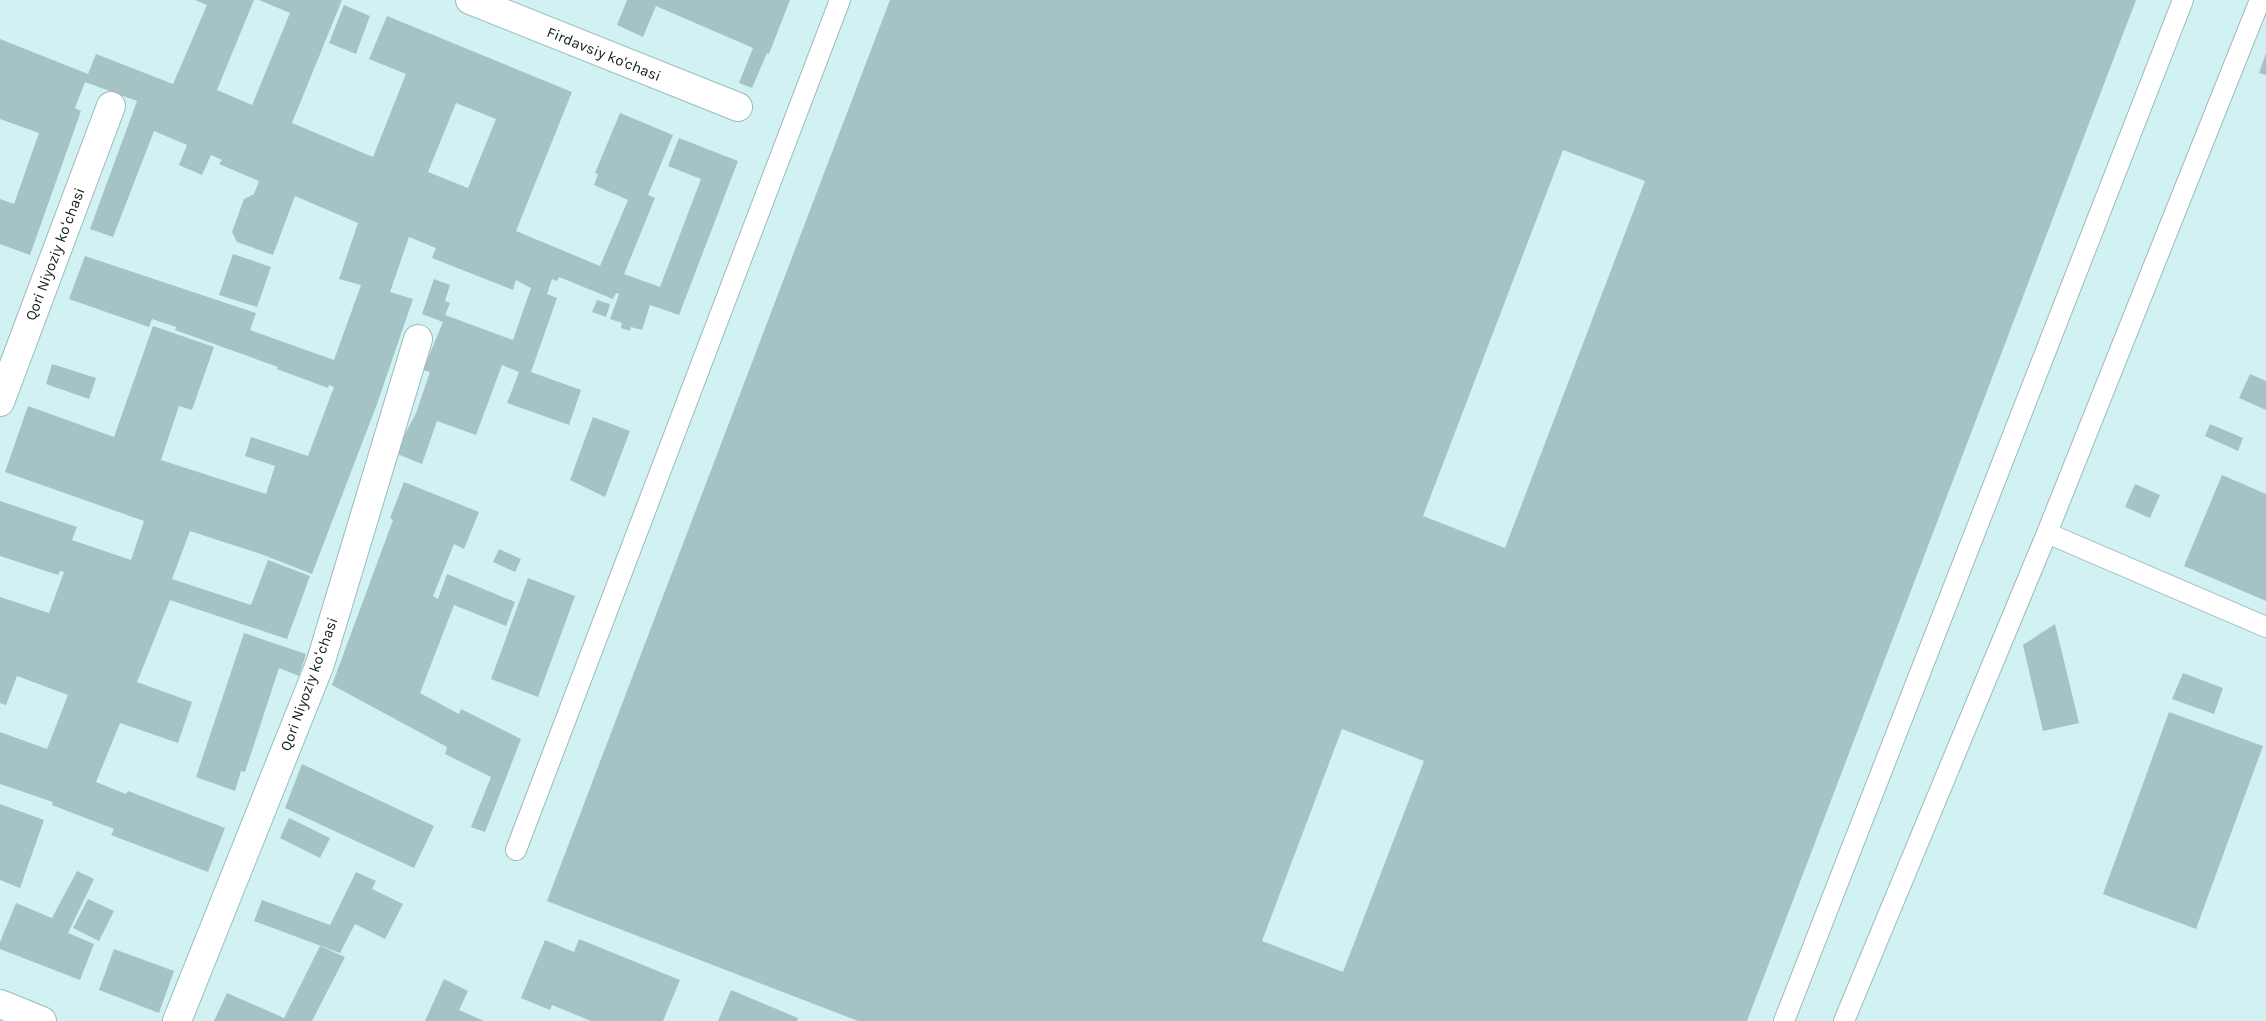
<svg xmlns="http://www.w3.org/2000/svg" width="2266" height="1021" font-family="Karla,sans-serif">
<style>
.building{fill:#a5c3c5;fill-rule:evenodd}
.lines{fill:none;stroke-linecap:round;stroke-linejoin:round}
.lane-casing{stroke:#9bbabc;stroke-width:22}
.street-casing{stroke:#9bbabc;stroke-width:30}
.lane{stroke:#fff;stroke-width:20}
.street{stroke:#fff;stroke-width:28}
.labels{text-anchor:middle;stroke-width:4;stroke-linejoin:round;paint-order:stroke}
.street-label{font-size:15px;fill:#0f1a1b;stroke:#fff}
</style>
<rect width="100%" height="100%" fill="#d2f1f3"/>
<path class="building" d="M195,0H254L217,90L252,105L290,13L259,0H342L292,123L373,157L406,74L369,59L387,16L572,92L516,231L600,266L628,200L594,185L598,174L595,173L620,113L673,135L648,195L655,198L624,274L660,287L701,179L668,166L679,138L738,161L679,315L650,305L642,330L631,327L630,331L621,328L622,323L610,319L619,294L616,293L613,299L559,277L557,281L552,279L547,294L557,298L531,372L581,390L569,425L507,403L519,372L502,365L476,435L437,421L422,464L395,453L416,413L430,372L423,370L443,322L422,314L434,279L450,285L445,301L450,303L445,315L513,340L531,288L516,280L513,290L432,258L436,248L409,237L390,292L413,299L377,404L312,574L261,554L190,531L172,579L251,605L268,560L310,576L287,639L170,600L137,682L192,702L178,743L120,723L96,782L126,794L128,791L225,828L208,872L111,835L114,829L52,805L53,802L0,784V732L47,749L68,695L17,676L6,705L0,703V597L49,613L64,572L60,571L58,575L0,556V501L77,527L72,540L131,560L144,521L5,472L28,406L114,437L153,326L214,347L192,410L179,406L161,460L266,494L275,466L245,456L251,437L308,456L334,387L329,385L328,388L277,369L278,367L175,330L176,327L152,319L149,327L69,299L85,256L256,313L250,330L334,360L361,285L339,279L358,223L295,196L273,255L237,242L232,232L244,199L254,194L259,181L219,164L222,160L211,155L202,175L179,165L187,145L154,131L113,237L90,229L137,101L85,82L75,108L81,111L30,255L0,244V199L14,204L39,133L0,119V39L88,74L96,54L173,84L207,5ZM456,103L496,119L468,188L428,172Z
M627,0H790L769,54L767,53L752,88L739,83L753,48L656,6L643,37L617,25Z
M890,0H2136L1747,1021H858L547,901ZM1563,150L1645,181L1505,548L1423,516ZM1342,729L1424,761L1343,972L1262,941Z
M344,5L370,16L356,54L329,43Z
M2266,53V75L2259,73Z
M233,254L271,267L257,307L219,295Z
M597,300L610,304L606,317L592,312Z
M52,364L96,378L89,399L46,384Z
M2250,374L2266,381V410L2239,398Z
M593,417L630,431L605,497L570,480Z
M2210,424L2243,438L2238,451L2205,436Z
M2222,475L2266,494V601L2184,566Z
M404,482L479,512L464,549L454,544L433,596L438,599L447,574L515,602L506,626L454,605L420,693L459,714L461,709L521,739L485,832L471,827L491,777L445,754L447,747L332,685L393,520L390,518Z
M2135,484L2160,495L2150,518L2125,507Z
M499,549L521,559L515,572L493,562Z
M528,578L575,596L538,697L491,679Z
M2055,624L2079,723L2043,731L2023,645Z
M244,633L306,654L299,676L279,668L245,772L241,771L235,791L196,777Z
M2183,673L2223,688L2214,714L2172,699Z
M2169,712L2263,746L2196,929L2103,894Z
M302,764L434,826L414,868L285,808Z
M0,804L44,820L20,888L0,880Z
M289,818L330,838L320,858L280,838Z
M77,871L94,879L68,933L94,944L80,980L0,949V942L16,903L52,918Z
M356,872L376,881L372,889L403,904L385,939L355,924L340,953L254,921L262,900L330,925Z
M88,899L114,911L99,941L73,928Z
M579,939L680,980L663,1021H591L552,1005L550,1010L521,998L545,940L574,952Z
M320,946L345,957L312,1021H214L227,993L284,1018Z
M114,949L174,971L159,1013L99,990Z
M444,979L468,991L459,1010L484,1021H425Z
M731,990L798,1018L797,1021H718Z"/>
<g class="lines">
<g class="lane-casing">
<path id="lane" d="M2047,533L2260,0
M516,850L840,0
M1784,1021L2183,0
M1844,1021L2047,533L2266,627"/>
</g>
<g class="street-casing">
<path id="street" d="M470,0L738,107
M0,402L111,106
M0,1004L42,1021
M177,1021L320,664L418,339"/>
</g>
<use href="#lane" class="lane"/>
<use href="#street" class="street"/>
</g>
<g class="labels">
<g class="street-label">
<text transform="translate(604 54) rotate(22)" y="5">Firdavsiy ko'chasi</text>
<text transform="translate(55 254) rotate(-69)" y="5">Qori Niyoziy koʻchasi</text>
<text transform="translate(309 684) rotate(-70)" y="5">Qori Niyoziy koʻchasi</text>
</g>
</g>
</svg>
